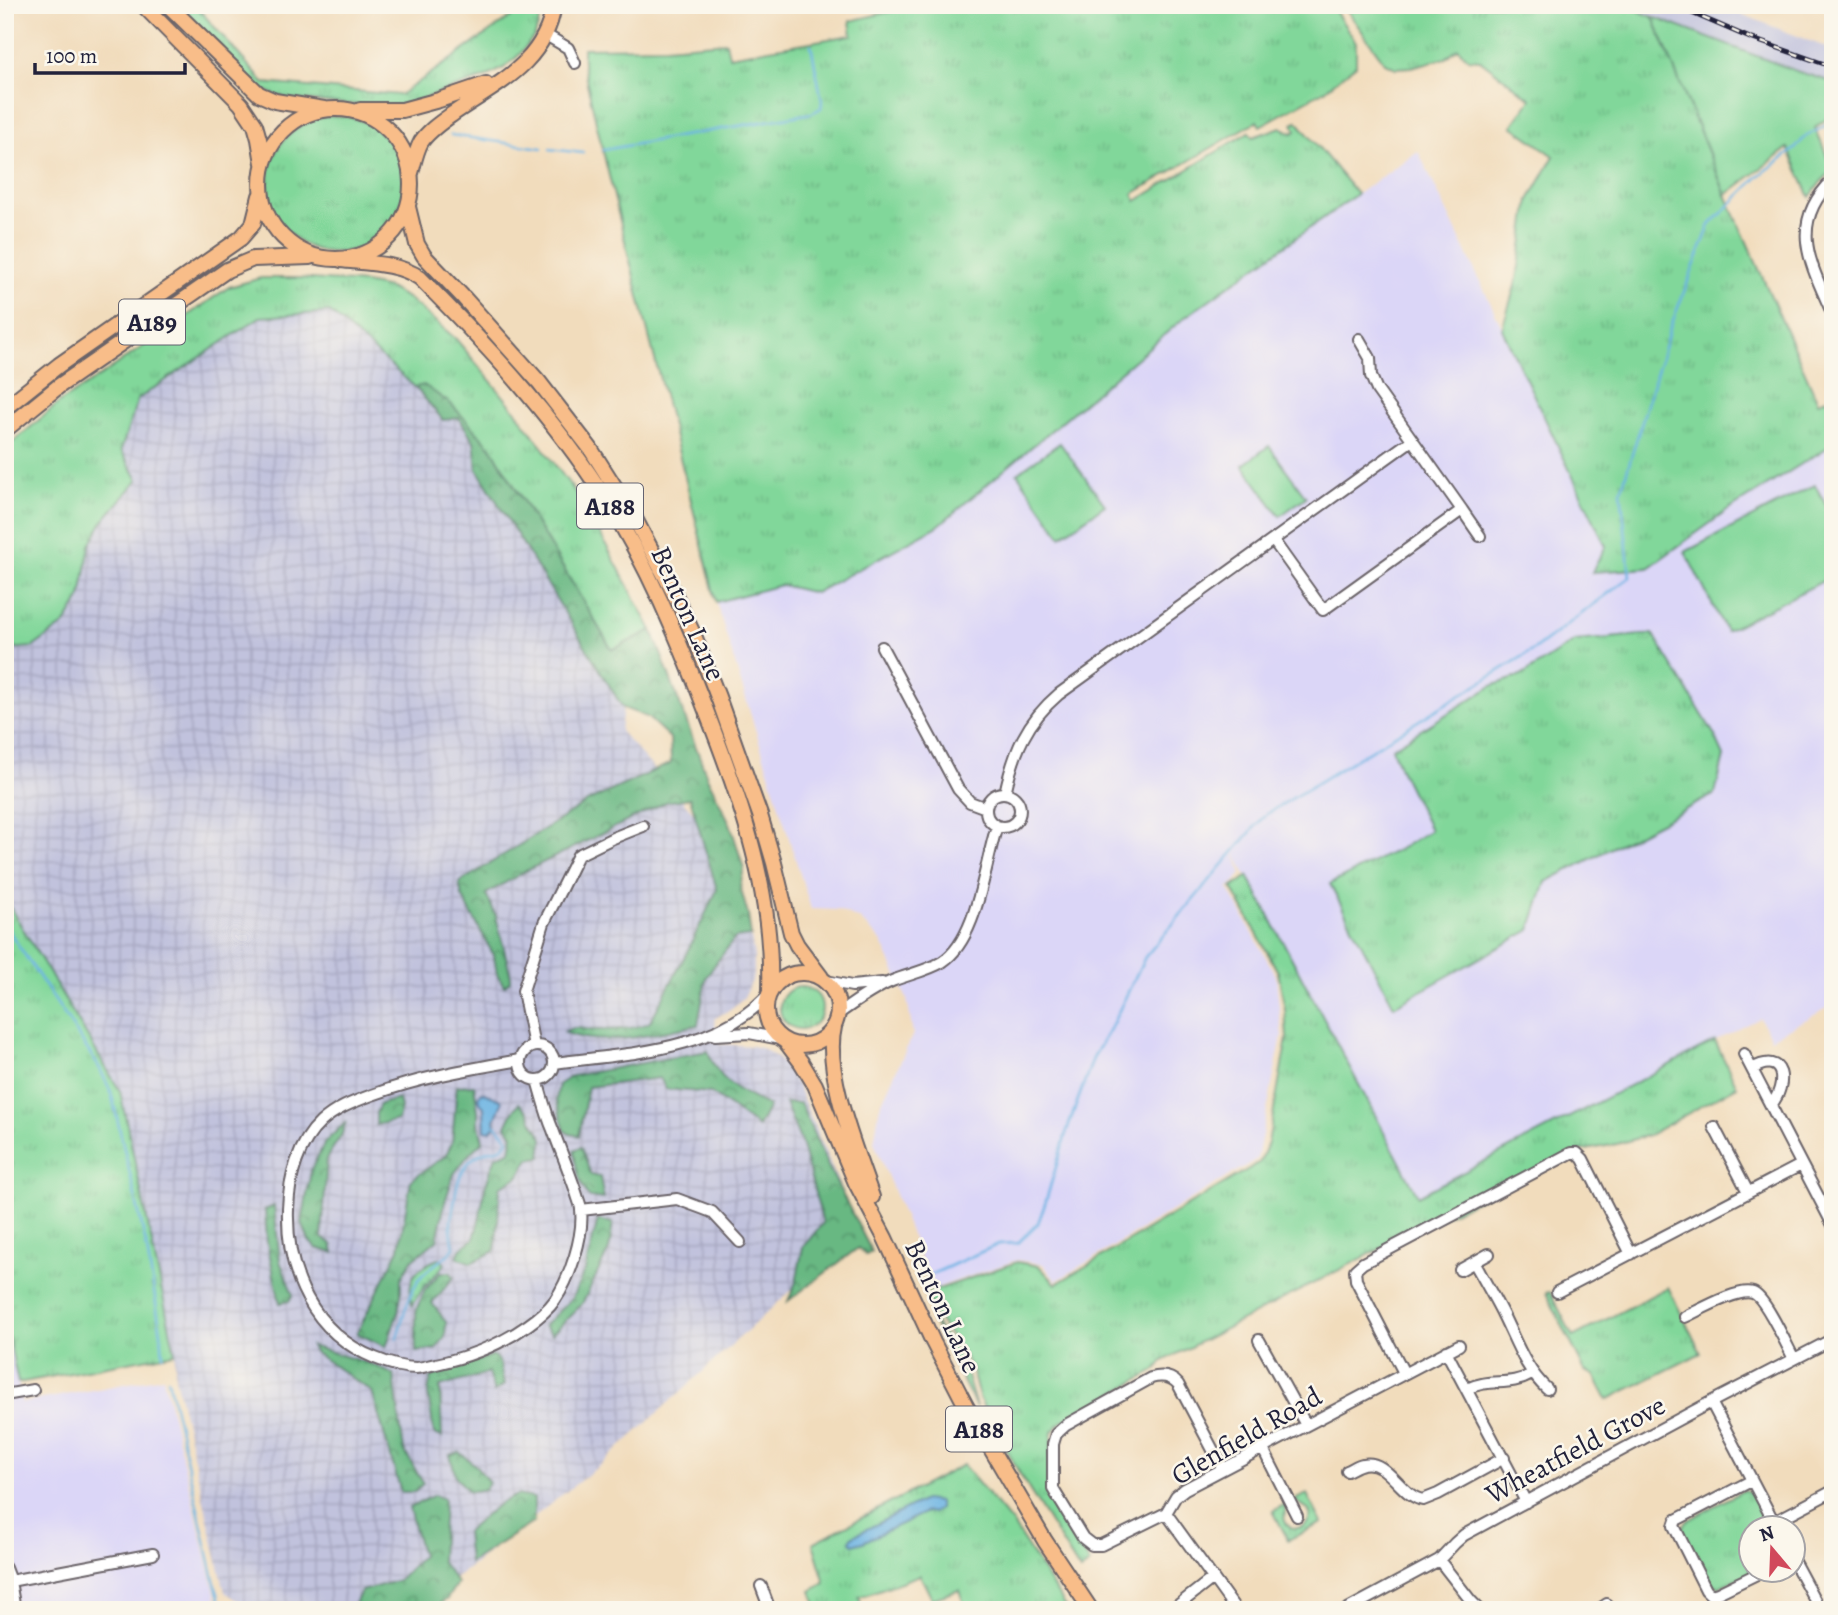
<svg xmlns="http://www.w3.org/2000/svg" width="1838" height="1615" font-family="Alegreya,serif">
<style>
.built{fill:#dbd6f7}
.industrial{fill:url(#industrial-grid)}
.railway{fill:#c1c2dd}
.grass{fill:url(#grass-tufts);stroke:#527c6a;stroke-width:2}
.forest{fill:url(#forest-crowns);stroke:#456d5e;stroke-width:2}
.wetland{fill:url(#wetland-marsh);stroke:#527c6a;stroke-width:2}
.green{fill:#81d79a;stroke:#527c6a;stroke-width:2}
.water{fill:#6cb4e3;stroke:#476b8f;stroke-width:2}
.lines{fill:none;stroke-linecap:round;stroke-linejoin:round}
.stream{stroke:#6cb4e3;stroke-width:2.5}
.minor-casing{stroke:#6a6368;stroke-width:14}
.major-casing{stroke:#6a6368;stroke-width:18}
.minor{stroke:#fff;stroke-width:10}
.major{stroke:#f8bd89;stroke-width:14}
.rail-casing{stroke:#22223b;stroke-width:5}
.rail{stroke:#fbf7ec;stroke-width:2.5;stroke-dasharray:8;stroke-linecap:butt}
.labels{text-anchor:middle;stroke-width:5;stroke-linejoin:round;paint-order:stroke}
.shield{fill:#fbf7ec;stroke:#636270;stroke-width:2}
.shield-label{font-size:26px;font-weight:bold;fill:#22223b}
.street-label{font-size:28px;fill:#22223b;stroke:#fbf7ec}
</style>
<defs>
<pattern id="industrial-grid" width="8" height="8" patternUnits="userSpaceOnUse" patternTransform="scale(1.75)"><rect width="8" height="8" fill="#c1c2dd"/><path d="M0 4h8M4 0v8" fill="none" stroke="#a6a6bf"/></pattern>
<pattern id="grass-tufts" width="24" height="20" patternUnits="userSpaceOnUse" patternTransform="scale(1.75)"><rect width="24" height="20" fill="#81d79a"/><path d="M3 7l-1-3M5 7V3M7 7l1-3M15 17l-1-3M17 17v-4M19 17l1-3" fill="none" stroke="#6fb886"/></pattern>
<pattern id="forest-crowns" width="20" height="18" patternUnits="userSpaceOnUse" patternTransform="scale(1.75)"><rect width="20" height="18" fill="#68b882"/><path d="M2 6a3 3 0 1 1 6 0M12 15a3 3 0 1 1 6 0" fill="none" stroke="#55956c"/></pattern>
<pattern id="wetland-marsh" width="20" height="14" patternUnits="userSpaceOnUse" patternTransform="scale(1.75)"><rect width="20" height="14" fill="#81d79a"/><path d="M1 5h8M5 5V1M11 12h8M15 12V8" fill="none" stroke="#6fb886"/></pattern>
</defs>
<rect width="100%" height="100%" fill="#fbf7ec"/>
<filter id="ink" filterUnits="userSpaceOnUse"><feTurbulence type="fractalNoise" baseFrequency=".0143" numOctaves="2"/><feDisplacementMap in="SourceGraphic" scale="14" xChannelSelector="R" yChannelSelector="G"/><feConvolveMatrix kernelMatrix="1 2 1 2 8 2 1 2 1" color-interpolation-filters="sRGB"/></filter>
<filter id="wash" filterUnits="userSpaceOnUse"><feTurbulence type="fractalNoise" baseFrequency=".00686" numOctaves="4" result="noise"/><feDisplacementMap in="SourceGraphic" scale="28" xChannelSelector="R" yChannelSelector="G"/><feGaussianBlur stdDeviation="1.57" result="paint"/><feColorMatrix in="noise" values="0 0 0 0 0 0 0 0 0 0 0 0 0 0 0 0 0 1.4 0 .05"/><feComposite in="paint" operator="in"/></filter>
<g filter="url(#wash)">
<rect width="100%" height="100%" fill="#f1dcbc"/>
<path class="built" d="M1418,151L1606,546L1593,572L1648,568L1727,511L1833,444V1005L1771,1038L1760,1018L1418,1197L1234,852L1242,874L1228,888L1276,976L1282,1036L1257,1159L1056,1281L1043,1264L1017,1260L933,1289L874,1142L880,1106L913,1034L907,999L882,942L861,920L838,910L811,909L716,602L781,585L815,593L1184,318Z
M5,1320L22,1403L163,1377L219,1610H5Z"/>
<path class="industrial" d="M330,312L415,387L443,420L459,417L474,441L477,469L623,708L620,731L744,869L740,886L748,915L754,956V969L752,981L743,999L734,1007L714,1019L720,1044L752,1046L764,1049L776,1057L786,1067L796,1082L858,1229L604,1462L474,1564L412,1610H252L225,1592L175,1377V1353L5,899V706L9,649L33,647L65,624L81,597L90,545L103,521L138,480L121,450L138,399L260,317Z"/>
<path class="railway" d="M1625,5H1718L1833,50V82L1799,72L1700,35Z"/>
<path class="grass" d="M179,5H195L264,83L400,95L528,5H544L535,35L519,55L504,68L486,77L404,105L385,107L287,99L257,88Z
M918,5H1331L1356,42V65L1325,90L1260,126L1257,121L1133,194L1136,201L1249,132L1253,137L1281,127L1292,133L1296,131L1293,123L1297,121L1357,194L1184,318L938,526L815,593L781,585L716,602C673,423 623,245 583,65V48L666,47L726,42L729,56L852,35L850,21Z
M1343,5H1625L1653,17L1726,195L1818,402L1833,396V427L1830,429L1833,435V444L1727,511L1648,568L1592,572L1606,546L1502,329L1517,279L1529,200L1554,156L1512,126L1531,99L1480,60L1468,59L1458,48L1446,58L1411,67L1396,68L1385,63Z
M268 184a68 68 0 1 1 136 0a68 68 0 1 1-136 0Z
M261,278H298L365,283L389,288L409,299L456,339L515,410L584,504L652,630L612,650L491,447L424,386L415,387L330,312L260,317L138,399L121,450L138,480L103,521L90,545L81,597L65,624L33,647L9,649L5,648V449L60,402L93,381L229,287Z
M1653,634L1714,734L1724,756L1715,794L1546,882L1530,930L1394,1006L1330,884L1403,847L1430,830L1400,769L1392,748L1494,685L1521,676L1575,641Z
M1248,876L1418,1196L1715,1041L1737,1086L1649,1135L1617,1144L1580,1151L1436,1220L1163,1361L1155,1371L1061,1422L1052,1432L1048,1488L1050,1496L1090,1564L1080,1571L1030,1491L993,1427L979,1397L971,1368L958,1346L934,1313L927,1293L1017,1262L1039,1266L1056,1284L1260,1162L1268,1143L1287,1038L1285,1009L1278,972L1232,888Z
M5,899L120,1091L175,1353L18,1383L5,1320Z
M780 1008a21 21 0 1 1 42 0a21 21 0 1 1-42 0Z
M1668,1287L1701,1353L1607,1400L1594,1375L1585,1371L1546,1293L1550,1292L1573,1337Z
M931,1317L959,1356L965,1369L976,1407Z
M963,1465L1012,1523L1068,1610H966L959,1590L932,1599L920,1575L859,1597L863,1610H818L811,1591L825,1583L813,1543Z
M1744,1490C1758,1493 1764,1515 1771,1527L1750,1528V1570H1758L1719,1587L1706,1580L1683,1537L1682,1528L1685,1522Z
M1307,1494L1322,1523L1288,1540L1273,1511L1286,1504C1286,1510 1283,1516 1285,1521C1292,1536 1316,1525 1308,1510C1305,1505 1298,1504 1294,1500Z"/>
<path class="forest" d="M424,385L451,404L491,447L612,650L652,630L708,779L730,823L744,869L740,886L748,915L751,936L735,938L716,963L706,978L698,1025C657,1032 604,1050 564,1032C578,1025 578,1029 592,1030C608,1030 636,1030 650,1022L686,954L717,890L690,798L666,802L526,871L486,894L496,916L511,977L510,981L504,986L497,974L494,956L462,896L459,883L589,801L671,763L670,738L647,717L623,708L477,469L474,441L459,418L443,420L415,387Z
M708,1051C718,1083 741,1092 769,1106L758,1127L711,1093L666,1089L660,1078L588,1087L579,1136L570,1134L565,1131L556,1100L559,1084L572,1076Z
M474,1085L478,1111V1123L483,1141L470,1153L454,1174L445,1202L437,1240L411,1261L401,1279V1295L398,1312L386,1347L357,1333L399,1249L411,1180L445,1156L452,1143L457,1086Z
M399,1099L401,1108L398,1120L376,1125V1113L380,1104Z
M519,1103L529,1112L533,1122L543,1138L541,1157L529,1159L518,1177L500,1187L498,1221L495,1251L471,1263L457,1257L461,1248L474,1239L480,1216L485,1187L496,1156L510,1151L513,1134L506,1126L512,1113Z
M785,1103H800L828,1166L872,1252L866,1255L858,1248L788,1301L796,1282L803,1247L823,1223L801,1142Z
M346,1122L341,1136L327,1157L322,1238L332,1244L334,1253L316,1248L309,1241L302,1223L311,1170L325,1142Z
M581,1147L591,1175L600,1177L604,1199L589,1197C580,1185 575,1166 574,1150Z
M274,1206L280,1261L293,1295L289,1301L280,1303L267,1243L265,1210Z
M598,1220L613,1223L609,1250L582,1304L552,1334L544,1326L572,1298L585,1270Z
M441,1272H450L454,1277L432,1303L446,1322L445,1337L436,1349L416,1352V1310L425,1290Z
M311,1346L374,1365L394,1375L399,1417L404,1450L423,1483L415,1492H401L372,1392L314,1352Z
M493,1355L499,1361L504,1385L494,1392L488,1373L440,1387L442,1437L434,1434L428,1393L431,1377Z
M459,1452L477,1467L489,1483L485,1489L469,1492L456,1477L450,1455Z
M434,1495L444,1499L441,1561L457,1583L447,1599L432,1610H352L361,1591L399,1580L422,1556L409,1508Z
M517,1495L534,1498V1522L469,1563L466,1532L500,1503Z"/>
<path class="wetland" d="M440,1258L445,1264L424,1287L412,1305C406,1278 415,1268 440,1258Z"/>
<path class="green" d="M1653,17L1799,72L1833,82V114L1815,128L1833,170L1821,182L1810,197L1788,148L1726,195Z
M1060,443L1105,505L1061,536L1017,473Z
M1269,446L1306,497L1280,516L1243,465Z
M1815,485L1833,518V576L1726,631L1685,552Z"/>
<path class="water" d="M482,1092L501,1100L502,1103L495,1120L496,1125L490,1131L485,1130L484,1107L480,1103L478,1097Z
M924,1500L939,1502V1509L933,1513L926,1512L863,1542L853,1545L850,1541L853,1536Z"/>
<g class="lines">
<path class="stream" d="M451,135L542,148
M550,149L583,153
M603,150L812,113L821,108L822,101L811,45
M5,925L99,1067L111,1092L146,1244L161,1333L163,1355
M928,1276L999,1244L1018,1243L1038,1223L1045,1204L1067,1130L1094,1056L1110,1029L1145,957L1265,815L1535,649L1630,577L1621,491L1670,328L1710,225L1759,176L1795,149L1806,136L1822,128L1833,119
M397,1338C403,1319 408,1294 420,1278C429,1266 445,1260 454,1248C453,1240 450,1230 451,1221C452,1213 454,1206 455,1199C457,1178 464,1159 487,1151C497,1148 505,1151 508,1138L496,1125
M168,1379L215,1584L223,1610"/>
</g>
</g>
<g filter="url(#ink)">
<g class="lines">
<g class="minor-casing">
<path id="minor" d="M546,35L568,48L575,63
M1833,180C1786,225 1812,266 1833,315
M1462,510L1480,536
M1273,540L1323,610L1462,510L1377,390L1371,376L1370,358L1359,339
M882,647L958,789L970,802L986,808
M1005,793C1014,752 1026,722 1059,694L1412,440
M986 810a17 17 0 1 1 34 0a17 17 0 1 1-34 0Z
M826,981L852,986L882,983
M838,1014C855,1002 873,989 892,981C909,974 927,971 942,962C978,939 984,865 997,826
M715,1035L749,1033L780,1039
M534,1046L523,991L544,923L578,855L613,838L643,826
M520 1063a17 17 0 1 1 34 0a17 17 0 1 1-34 0Z
M1744,1054L1833,1225
M520,1060C469,1069 421,1077 372,1095C353,1102 335,1109 321,1122C298,1143 289,1179 288,1209C286,1273 313,1333 375,1358C387,1363 402,1368 416,1368C422,1368 430,1365 436,1364C469,1357 500,1345 528,1325C538,1318 548,1310 555,1300C570,1278 584,1236 581,1210C581,1205 578,1199 577,1195C570,1173 561,1152 553,1130C546,1114 542,1097 537,1080
M555,1063C628,1053 713,1052 767,996
M1752,1069C1785,1050 1788,1085 1771,1105
M1714,1127L1748,1192
M581,1210L677,1199L712,1212L740,1242
M1474,1262C1484,1280 1494,1297 1503,1315C1516,1341 1525,1369 1547,1389
M1460,1270L1489,1254
M1557,1292L1801,1165
M1685,1317C1700,1310 1738,1288 1753,1293C1765,1297 1787,1346 1794,1359
M1259,1340L1306,1425
M1446,1351L1526,1502
M1404,1373L1356,1280L1355,1270L1363,1263L1571,1153H1577L1583,1159L1631,1254
M1467,1389C1491,1377 1508,1388 1532,1374
M5,1395L33,1390
M1711,1402L1777,1528
M1831,1420L1833,1424
M1263,1449L1297,1516
M1347,1471C1352,1469 1357,1465 1363,1464C1387,1458 1401,1497 1423,1500L1438,1494L1504,1458
M1751,1481L1680,1518L1676,1520L1674,1526L1706,1590L1711,1595L1718,1593L1765,1570
M1166,1513L1101,1545H1092L1083,1538L1053,1489V1444L1056,1434L1066,1425L1151,1378C1162,1375 1171,1376 1178,1384L1223,1469
M1774,1522L1833,1491
M1792,1558L1820,1610
M1439,1560L1471,1601L1480,1610
M5,1568L10,1581L15,1610
M10,1581L153,1554
M761,1586L770,1610
M1172,1610L1213,1578
M1236,1610L1166,1513L1176,1496L1185,1489L1459,1345
M1346,1610L1439,1560L1455,1543L1464,1535L1711,1402L1833,1339
M1598,1610L1607,1604"/>
</g>
<g class="major-casing">
<path id="major" d="M143,5L241,104L255,125L259,139L263,163
M168,5L259,94L275,101L324,109
M261 184a75 75 0 1 1 150 0a75 75 0 1 1-150 0Z
M360,110H402L439,100L486,84
M411,173C414,162 416,151 421,142C429,130 443,121 454,113C498,83 545,63 554,5
M408,207L417,244L424,256L464,298L539,382L590,448L634,517L675,595L695,638L718,697L760,815L774,863L791,933L797,945L821,977
M341,260C366,263 399,263 420,278C495,353 567,432 621,524C661,593 690,668 718,742C748,822 773,904 770,990
M5,408L59,365L241,238L253,224L260,196
M5,430L59,386L227,270L253,259L310,257
M766 1009a36 36 0 1 1 72 0a36 36 0 1 1-72 0Z
M834,1027C823,1071 857,1153 872,1197
M786,1042L801,1062L815,1085L856,1183L885,1238L933,1342L966,1406L1045,1541L1091,1610"/>
</g>
<use href="#minor" class="minor"/>
<use href="#major" class="major"/>
<g class="rail-casing">
<path id="rail" d="M1673,5L1750,38L1833,67"/>
</g>
<use href="#rail" class="rail"/>
</g>
</g>
<g class="labels">
<g class="shield">
<rect x="119" y="299.5" width="66" height="45" rx="5"/>
<rect x="577" y="483.5" width="66" height="45" rx="5"/>
<rect x="946" y="1406.5" width="66" height="45" rx="5"/>
</g>
<g class="shield-label">
<text x="152" y="331">A189</text>
<text x="610" y="515">A188</text>
<text x="979" y="1438">A188</text>
</g>
<g class="street-label">
<text transform="translate(689 613) rotate(66)" y="10">Benton Lane</text>
<text transform="translate(944 1306) rotate(65)" y="10">Benton Lane</text>
<text transform="translate(1246 1435) rotate(-30)" y="10">Glenfield Road</text>
<text transform="translate(1575 1449) rotate(-28)" y="10">Wheatfield Grove</text>
</g>
</g>
<rect width="1838" height="1615" fill="none" stroke="#fbf7ec" stroke-width="28"/>
<g transform="translate(1772 1549) rotate(341)"><circle r="33" fill="#fbf7ec" stroke="#a4a2a5" stroke-width="2"/>
<path d="M0-5L12 26L0 18L-12 26Z" fill="#d1495b"/>
<text y="-10" font-size="19" font-weight="bold" text-anchor="middle" fill="#22223b">N</text>
</g>
<path d="M35 63v10h150v-10" fill="none" stroke="#22223b" stroke-width="3.5"/>
<text x="46" y="63" font-size="21" fill="#22223b" stroke="#fbf7ec" stroke-width="5" paint-order="stroke">100 m</text>
</svg>
